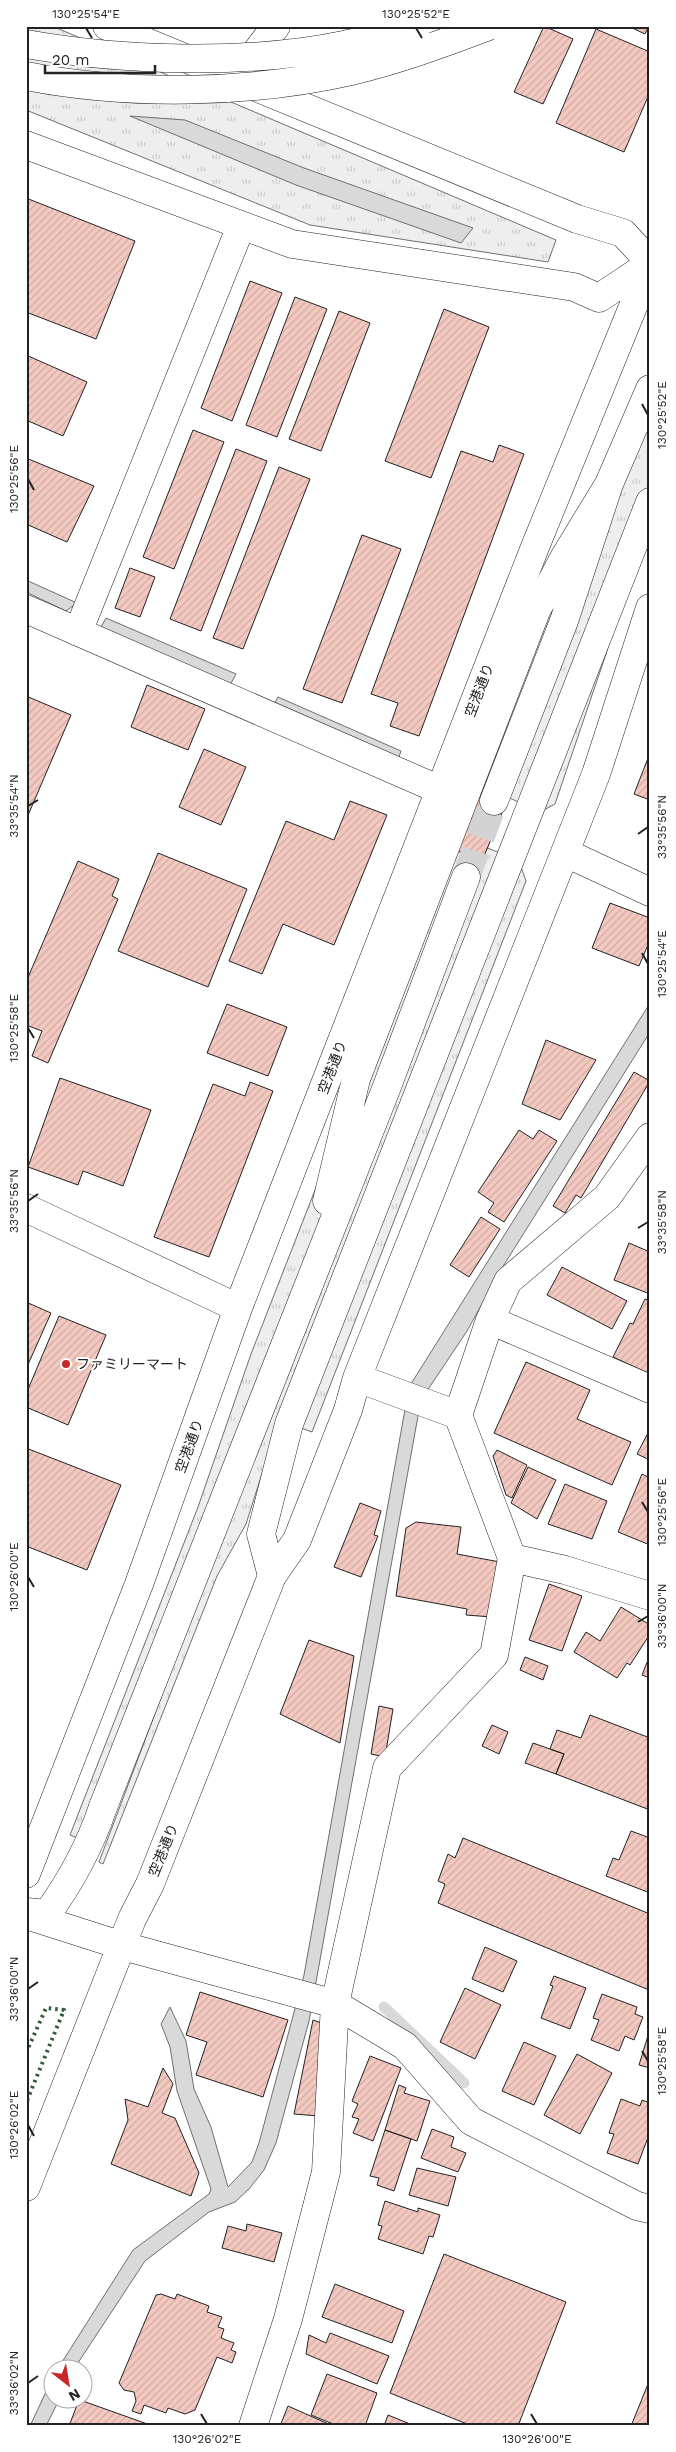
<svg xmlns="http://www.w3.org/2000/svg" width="676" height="2452" font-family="'Work Sans','Noto Sans JP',sans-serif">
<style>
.grass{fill:url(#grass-tufts);stroke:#6f6f6f}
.water{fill:#d9d9d9;stroke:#6f6f6f}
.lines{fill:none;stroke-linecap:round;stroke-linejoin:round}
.stream{stroke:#d9d9d9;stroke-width:11}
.building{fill:url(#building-hatch);stroke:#222}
.highway-tunnel{stroke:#d3d3d3;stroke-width:28;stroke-dasharray:28 14;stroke-linecap:butt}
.minor-casing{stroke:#222;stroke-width:29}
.highway-casing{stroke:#222;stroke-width:29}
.minor{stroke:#fff;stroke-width:28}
.highway{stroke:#fff;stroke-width:28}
.highway-bridge-casing{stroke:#222;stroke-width:29;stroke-linecap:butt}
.highway-bridge{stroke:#fff;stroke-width:28}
.hedge{stroke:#2f5e38;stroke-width:4;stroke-dasharray:2.5 4;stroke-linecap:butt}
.ticks{fill:none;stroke:#222;stroke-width:2}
.poi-dot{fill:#c62828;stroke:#fff;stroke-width:2}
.labels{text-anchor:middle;stroke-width:4;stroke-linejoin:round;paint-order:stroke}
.street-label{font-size:14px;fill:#222;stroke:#fff}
.poi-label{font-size:14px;fill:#222;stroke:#fff;text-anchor:start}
.neatline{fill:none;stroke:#222;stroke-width:2}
.ticks-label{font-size:12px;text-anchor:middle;fill:#222}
</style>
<defs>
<pattern id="grass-tufts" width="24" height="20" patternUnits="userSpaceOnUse" patternTransform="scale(1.25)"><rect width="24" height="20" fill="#eee"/><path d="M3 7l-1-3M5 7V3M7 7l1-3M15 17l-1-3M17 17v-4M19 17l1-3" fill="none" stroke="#ccc"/></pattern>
<pattern id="building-hatch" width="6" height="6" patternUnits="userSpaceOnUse" patternTransform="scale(1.25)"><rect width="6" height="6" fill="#f3c9c0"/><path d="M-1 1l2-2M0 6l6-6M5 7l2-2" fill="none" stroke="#d0aca5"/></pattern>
</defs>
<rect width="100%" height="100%" fill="#fff"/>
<path class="grass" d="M26,26H52L556,240L548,262L310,225L26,110Z
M650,395V513L605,657L555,804L544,810H536L483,786L530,643Z
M466,839L519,861L526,881L312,1432L279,1420L246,1524L217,1576L103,1864L99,1862L230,1515L78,1838L70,1835L198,1507L251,1354L449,847Z"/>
<path class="water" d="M130,116L185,120L304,168L473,228L461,243L296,185Z
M26,580L77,603L66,611L26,592Z
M106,618L236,674L230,685L101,627Z
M278,697L401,751L398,760L274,704Z
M650,1003V1032L502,1268L467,1331L425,1394L418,1416L309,2021L276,2143L264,2170L249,2189L235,2202L209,2212L145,2261L74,2369L57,2370L133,2250L209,2194L211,2189L177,2091L170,2047L161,2024L170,2007L186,2041L194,2089L211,2127L228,2187L252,2162L259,2143L304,1975L409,1387Z
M52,2379V2400H59L46,2426H30Z"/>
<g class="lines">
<path class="stream" d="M384,2007L464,2083"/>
</g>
<path class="building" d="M544,26L573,39L543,104L514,92Z
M628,26H649L645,34Z
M596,29L650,52V92L624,152L556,123Z
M26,198L135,241L96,339L26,312Z
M250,281L282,293L232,421L201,408Z
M295,297L327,309L277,437L246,425Z
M444,309L489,327L431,478L385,461Z
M339,311L370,323L321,451L289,439Z
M26,355L87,382L63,436L26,420Z
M193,430L224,442L174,569L143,557Z
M499,445L524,454L419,736L390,726L398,703L371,694L461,451L493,462Z
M236,449L267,461L201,631L170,619Z
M26,458L94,486L67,542L26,524Z
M279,467L310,479L243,649L213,638Z
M362,535L401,549L342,703L303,689Z
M130,568L155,577L140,617L115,608Z
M147,685L205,709L188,750L131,727Z
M26,696L71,715L26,820Z
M204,749L246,767L221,825L179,807Z
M650,753V800L634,794Z
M448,785L504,808L482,861L426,838Z
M350,801L387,815L334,945L283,924L262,974L229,961L286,821L334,840Z
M158,853L247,889L208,987L118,951Z
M78,861L119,879L112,896L118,899L48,1063L32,1056L42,1031L26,1025V982Z
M610,903L650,918V940L639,966L592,948Z
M227,1004L287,1027L268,1076L207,1053Z
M546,1040L596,1060L560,1120L522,1104Z
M634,1072L650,1081L581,1198L576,1195L565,1213L553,1206Z
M60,1078L151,1110L123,1186L83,1171L78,1185L28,1167Z
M250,1082L273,1091L209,1257L154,1237L213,1084L245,1096Z
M519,1130L533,1139L539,1130L557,1141L504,1222L488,1212L494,1203L478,1192Z
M481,1217L500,1229L469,1277L450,1265Z
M629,1243L650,1252V1294L614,1280Z
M562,1267L627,1301L612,1329L547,1295Z
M645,1299L650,1301L648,1373L613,1357L630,1323L633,1324Z
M26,1302L51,1313L26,1369Z
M59,1316L106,1335L68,1425L26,1407V1394Z
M526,1362L590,1390L577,1419L631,1442L612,1485L494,1433Z
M650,1429V1460L637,1454Z
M26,1448L121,1485L87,1570L26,1546Z
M497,1450L527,1465L512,1498L506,1495L493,1456Z
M528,1467L556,1480L537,1519L511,1503Z
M642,1474L650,1478V1545L618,1532Z
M565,1484L607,1501L592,1539L548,1524Z
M360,1503L381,1511L374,1535L378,1536L361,1577L334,1567Z
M416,1522L461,1527L457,1554L500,1562L492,1617L466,1615L467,1609L396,1596L406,1528Z
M549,1584L582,1596L562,1651L529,1640Z
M621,1607L650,1625V1634L630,1665L627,1663L617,1678L574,1652L586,1632L600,1641Z
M309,1640L354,1656L340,1743L280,1714Z
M650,1655V1678L642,1675Z
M525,1657L548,1666L543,1680L520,1670Z
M379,1706L393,1709L385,1757L371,1754Z
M590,1715L650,1738V1810L556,1774L564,1754L550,1749L557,1730L581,1738Z
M492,1725L508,1732L499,1754L482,1746Z
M533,1743L564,1754L556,1774L525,1763Z
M631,1831L650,1838V1893L606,1876L613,1858L619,1860Z
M463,1838L650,1914L649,1990L438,1903L445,1884L438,1881L448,1854L455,1858Z
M485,1947L517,1961L503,1992L472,1979Z
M554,1976L586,1988L570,2029L541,2018L553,1986L550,1985Z
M465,1988L501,2005L475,2059L440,2042Z
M200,1992L288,2020L263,2097L196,2075L207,2042L186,2035Z
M602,1994L637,2007L635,2014L643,2017L634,2040L625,2036L619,2051L591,2040L599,2020L593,2018Z
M313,2020L327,2025L319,2116L294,2114Z
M650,2029V2068L639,2065Z
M524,2042L556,2056L534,2105L502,2091Z
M577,2054L612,2073L580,2134L544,2115Z
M370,2056L401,2068L373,2141L353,2133L359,2119L352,2117L358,2104L352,2101Z
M163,2068L173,2084L162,2113L175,2118L199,2173L191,2196L111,2164L128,2120L125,2099L148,2107Z
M399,2085L406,2088L404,2093L430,2101L417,2141L385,2130Z
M621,2099L640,2106L642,2100L650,2103V2132L638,2164L607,2153L614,2134L609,2133Z
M432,2129L454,2137L451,2147L466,2153L458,2172L421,2158Z
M385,2130L411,2139L394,2191L377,2185L379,2178L370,2176Z
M417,2168L456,2177L448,2206L409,2195Z
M385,2201L418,2212V2208L440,2215L433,2237L429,2236L423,2254L378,2239L382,2226L378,2225Z
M247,2224L282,2233L274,2262L222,2248L228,2226L246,2231Z
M444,2254L566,2302L518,2426H472L390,2393Z
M335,2284L404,2311L392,2343L322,2317Z
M161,2294L175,2299L177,2294L209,2306L207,2312L222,2317L218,2327L224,2329L221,2338L234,2343L231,2350L236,2352L232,2363L217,2357L195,2410L185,2414L168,2408L166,2413L144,2405L141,2414L132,2411L136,2401L134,2392L124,2390L119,2383L156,2295Z
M330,2333L389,2356L377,2384L306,2354L309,2335L326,2343Z
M327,2374L377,2393L365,2426H338L311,2415Z
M650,2379V2426H631Z
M79,2400H80L153,2426H69Z
M288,2406L333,2426H280Z
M388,2415L415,2426H384Z"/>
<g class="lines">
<path class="highway-tunnel" d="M466,877L494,801"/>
<g class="minor-casing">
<path id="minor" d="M107,26L577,219L623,233L650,262
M241,72L276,26
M26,145L292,244L574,287L599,298L650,264
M26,609L440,790
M78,632L241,226
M566,853L650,892
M26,1208L238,1308
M490,1320L650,1389
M357,1378L458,1415
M512,1558L565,1570L650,1596
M26,1874L139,1584L238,1308L332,1066L535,547L650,265
M26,1912L47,1914C71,1881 90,1846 103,1807
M26,1915L123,1946L335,2004L405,2046L471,2121L637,2206L650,2209
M26,2187L132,1919L150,1884L272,1576L297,1540L348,1410L357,1378L596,774L650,608
M253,2426L288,2319L326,2172L335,2004L387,1768L494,1655L512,1558L458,1415L490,1320L508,1281L607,1197L650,1137"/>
</g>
<g class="highway-casing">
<path id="highway" d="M494,801L564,621L609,484L650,389
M327,1201L356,1079L536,611L564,558L609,484
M272,1576L261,1534L289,1424L650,502
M103,1807L386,1089L466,877"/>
</g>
<use href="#minor" class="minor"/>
<use href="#highway" class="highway"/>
<g class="highway-bridge-casing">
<path id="highway-bridge" d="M26,44C122,61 248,65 344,45C368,40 393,32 417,26
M26,76C129,96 249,94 351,71C398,60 444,43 489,26"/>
</g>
<use href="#highway-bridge" class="highway-bridge"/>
<path class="hedge" d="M26,2053L46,2008L64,2010L26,2103"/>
</g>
<path class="ticks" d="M86,28L92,38M416,28L422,38M642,404L648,415M28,479L34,490M28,806L38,800M638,834L648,827M642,953L648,964M28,1028L34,1038M28,1201L38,1194M638,1228L648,1222M642,1502L648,1512M28,1577L34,1587M638,1622L648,1616M28,1989L38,1982M642,2051L648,2061M28,2125L34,2136M28,2383L38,2376M201,2414L207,2424M531,2414L537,2424"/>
<circle class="poi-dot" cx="66" cy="1364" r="5"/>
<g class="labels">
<g class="street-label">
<text transform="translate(479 690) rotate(-69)" y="5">空港通り</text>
<text transform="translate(332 1067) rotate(-69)" y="5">空港通り</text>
<text transform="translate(189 1446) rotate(-70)" y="5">空港通り</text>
<text transform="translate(163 1850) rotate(-68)" y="5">空港通り</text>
</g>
<g class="poi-label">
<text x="76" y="1369">ファミリーマート</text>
</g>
</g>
<rect width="676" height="2452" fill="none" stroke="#ffffff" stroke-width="55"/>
<g transform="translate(68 2384) rotate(149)"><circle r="24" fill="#ffffff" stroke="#a7a7a7"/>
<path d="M0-4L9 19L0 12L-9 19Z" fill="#c62828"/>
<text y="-8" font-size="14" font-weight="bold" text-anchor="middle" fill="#222222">N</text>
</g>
<path d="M45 65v8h110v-8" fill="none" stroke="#222222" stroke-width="2.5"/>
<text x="52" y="65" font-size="15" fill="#222222" stroke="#ffffff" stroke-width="4" paint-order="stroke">20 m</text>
<rect x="28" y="28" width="620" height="2396" class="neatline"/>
<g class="ticks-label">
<text x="86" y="18">130°25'54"E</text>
<text x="416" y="18">130°25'52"E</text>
<text transform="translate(662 415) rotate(-90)" y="4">130°25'52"E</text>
<text transform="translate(14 479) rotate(-90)" y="4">130°25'56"E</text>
<text transform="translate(14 806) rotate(-90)" y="4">33°35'54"N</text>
<text transform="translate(662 827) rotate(-90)" y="4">33°35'56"N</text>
<text transform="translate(662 964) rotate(-90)" y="4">130°25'54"E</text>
<text transform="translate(14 1028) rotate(-90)" y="4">130°25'58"E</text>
<text transform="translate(14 1201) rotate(-90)" y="4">33°35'56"N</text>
<text transform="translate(662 1222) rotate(-90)" y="4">33°35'58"N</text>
<text transform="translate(662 1512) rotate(-90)" y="4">130°25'56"E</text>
<text transform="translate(14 1577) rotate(-90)" y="4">130°26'00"E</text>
<text transform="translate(662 1616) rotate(-90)" y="4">33°36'00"N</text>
<text transform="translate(14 1989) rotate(-90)" y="4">33°36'00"N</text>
<text transform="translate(662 2061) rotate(-90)" y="4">130°25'58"E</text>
<text transform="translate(14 2125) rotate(-90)" y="4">130°26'02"E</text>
<text transform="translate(14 2383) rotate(-90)" y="4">33°36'02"N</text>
<text x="207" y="2443">130°26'02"E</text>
<text x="537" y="2443">130°26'00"E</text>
</g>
</svg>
